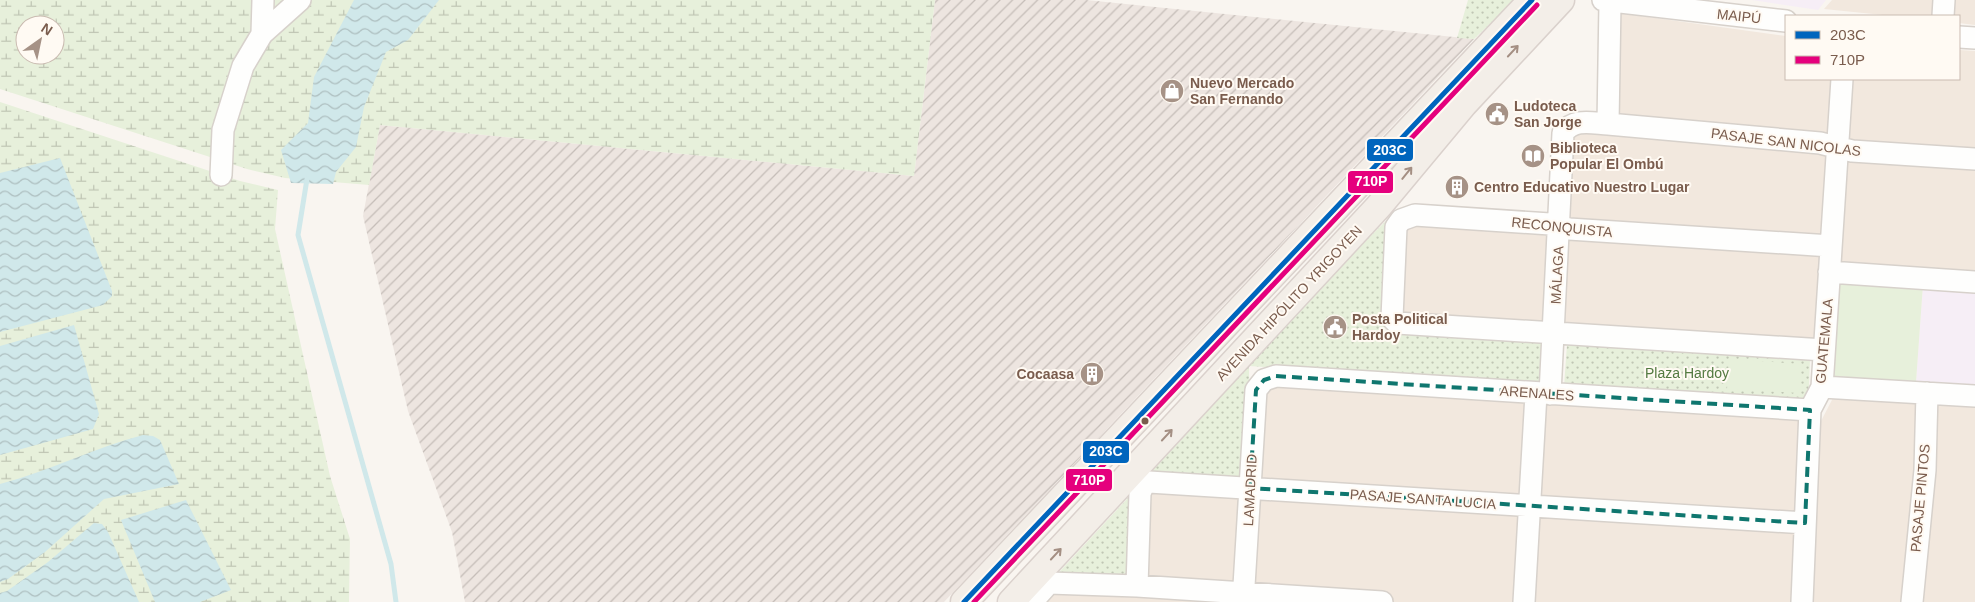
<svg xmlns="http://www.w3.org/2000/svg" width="1975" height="602" font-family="Helvetica,sans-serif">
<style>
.residential{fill:#f2e8de}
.industrial{fill:url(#industrial-furrows)}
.education{fill:#f6eef6}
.wetland{fill:url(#wetland-marsh);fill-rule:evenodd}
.park{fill:url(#park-dots)}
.pitch{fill:#e7f0db}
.water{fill:url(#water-waves)}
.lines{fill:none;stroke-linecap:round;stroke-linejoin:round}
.stream{stroke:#d0e8ea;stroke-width:5}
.minor-casing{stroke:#d7d1cb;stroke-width:24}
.major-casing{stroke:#dad1cc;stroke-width:29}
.minor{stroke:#fefefd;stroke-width:21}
.major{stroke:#f3eee8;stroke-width:26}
.bus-1-casing{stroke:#fffaf3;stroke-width:9}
.bus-2-casing{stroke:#fffaf3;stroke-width:9}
.bus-1{stroke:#0065bd;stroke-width:5}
.bus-2{stroke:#e5007d;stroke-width:5}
.oneway{stroke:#a48f83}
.marked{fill:none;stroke:#0f766e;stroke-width:4;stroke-dasharray:10 6;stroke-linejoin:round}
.bus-dot{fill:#7a5c4d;stroke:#fffaf3;stroke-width:2}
.labels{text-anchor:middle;stroke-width:4;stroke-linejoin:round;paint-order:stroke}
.street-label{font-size:14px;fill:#7a5c4d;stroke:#fffaf3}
.poi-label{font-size:14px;font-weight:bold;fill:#7a5c4d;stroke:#fffaf3;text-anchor:start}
.park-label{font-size:14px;fill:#537a41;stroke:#fffaf3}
.line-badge{stroke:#fffaf3;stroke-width:2}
.badge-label{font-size:14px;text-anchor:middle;font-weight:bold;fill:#fff}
</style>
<defs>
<pattern id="industrial-furrows" width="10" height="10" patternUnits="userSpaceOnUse" patternTransform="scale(1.25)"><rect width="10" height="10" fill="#ede5e0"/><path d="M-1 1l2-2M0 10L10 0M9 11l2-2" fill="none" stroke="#c5bdb8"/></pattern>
<pattern id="wetland-marsh" width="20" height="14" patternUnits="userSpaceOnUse" patternTransform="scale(1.25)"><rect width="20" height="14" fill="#e7f0db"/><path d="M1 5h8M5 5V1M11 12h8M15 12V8" fill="none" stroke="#c0c6b4"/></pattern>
<pattern id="park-dots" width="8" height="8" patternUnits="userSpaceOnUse" patternTransform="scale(1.25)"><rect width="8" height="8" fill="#e7f0db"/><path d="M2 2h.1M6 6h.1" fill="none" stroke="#c0c6b4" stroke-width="1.8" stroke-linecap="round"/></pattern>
<pattern id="water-waves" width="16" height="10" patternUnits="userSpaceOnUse" patternTransform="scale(1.25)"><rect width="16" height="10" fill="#d0e8ea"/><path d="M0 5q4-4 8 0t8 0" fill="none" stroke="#aebfc0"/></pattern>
</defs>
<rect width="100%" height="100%" fill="#f9f5f0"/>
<path class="residential" d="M1832,0H1975V25L1959,23V16H1893L1824,9Z
M1619,13L1786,36V79H1959V50L1975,51V277L1821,267L1817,344L1403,318L1398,310L1404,234L1408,224L1565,237L1568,140L1576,130L1610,132Z
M1278,384L1542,399L1821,421L1833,398L1975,405V602H1038L1149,495L1264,399L1268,390Z"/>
<path class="industrial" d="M935,0H1086L1474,39L944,602H465L452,532L408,411L363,216L380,125L914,176Z"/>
<path class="education" d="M1752,0H1826L1818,10Z
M1923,284L1975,288V386L1916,382Z"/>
<path class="wetland" d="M0,0H935L914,176L380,125L369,185L285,178L247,169L0,89ZM25,25H55V55H25Z
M0,102L240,181L278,190L275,229L330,476L350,539L349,602H0Z"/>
<path class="park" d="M1468,0H1515L1474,39L1457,38Z
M1392,215L1385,333L1545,342L1543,385L1249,366L1250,488L1142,482L1344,262Z
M1567,344L1810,359L1809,387L1801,402L1564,387Z
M1140,485L1137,586L1049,583Z"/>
<path class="pitch" d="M1840,279L1923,284L1916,382L1834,376Z
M1729,359L1801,364L1799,393L1727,389Z"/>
<path class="water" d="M354,0H439L408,40L386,52L364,107L356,147L336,172L333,184L291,183L281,150L308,123L314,77Z
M60,158L112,291V296L103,305L0,332V173Z
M74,325L99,414L93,429L0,455V346Z
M143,435L153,436L160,440L179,484L104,499L45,552L8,579L0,582V484C49,471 94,448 143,435Z
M186,500L231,590L200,602H155L121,520Z
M94,523L102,524L108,532L139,602H0V593L7,591L48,562Z"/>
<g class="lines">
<path class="stream" d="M307,179L298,235L391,564L396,602"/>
<g class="minor-casing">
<path id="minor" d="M1603,0L1786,21
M1943,16L1944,0
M262,34L263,0
M1959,37L1975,38
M1608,124L1610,2
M221,175L223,130L243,66L262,34L300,0
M1829,272L1975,282
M1824,350L1397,323L1392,318L1396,227L1401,220L1415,215L1550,224L1569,229L1831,246
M1822,387L1975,396
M1550,394L1563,133C1574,118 1591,123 1608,124L1820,143L1852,151L1975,159
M1137,586L1140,493L1143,486L1149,482L1805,523
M1032,602L1049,583L1137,586L1382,602
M1243,602L1256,390L1264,380L1276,376L1810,410
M1524,602L1536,394
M1802,602L1810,410L1822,387L1842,79
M1912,602L1925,470L1927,393"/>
</g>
<g class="major-casing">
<path id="major" d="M964,602L1532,0
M1011,602L1379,206L1464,104L1561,0"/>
</g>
<use href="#minor" class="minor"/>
<use href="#major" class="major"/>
<g class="bus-1-casing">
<path id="bus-1" d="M964,602L1532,0"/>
</g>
<g class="bus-2-casing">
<path id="bus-2" d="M974,602L1537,5"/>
</g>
<use href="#bus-1" class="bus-1"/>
<use href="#bus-2" class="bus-2"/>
</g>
<defs><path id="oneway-shaft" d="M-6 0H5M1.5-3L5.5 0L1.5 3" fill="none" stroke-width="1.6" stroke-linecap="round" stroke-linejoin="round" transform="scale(1.25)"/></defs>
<g class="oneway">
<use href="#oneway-shaft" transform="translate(1513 51) rotate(-47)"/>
<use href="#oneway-shaft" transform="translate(1407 173) rotate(-51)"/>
<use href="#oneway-shaft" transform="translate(1167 435) rotate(-47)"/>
<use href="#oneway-shaft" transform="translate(1056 554) rotate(-47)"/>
</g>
<path class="marked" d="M1276,376L1810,410L1805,523L1250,488L1256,390L1264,380Z"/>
<defs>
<g id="shop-disc" transform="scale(1.25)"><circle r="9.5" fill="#a69286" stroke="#fffaf3"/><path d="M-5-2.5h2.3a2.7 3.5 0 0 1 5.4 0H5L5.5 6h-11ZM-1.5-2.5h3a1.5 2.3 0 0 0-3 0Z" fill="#fff"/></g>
<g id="civic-disc" transform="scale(1.25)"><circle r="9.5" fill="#a69286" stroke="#fffaf3"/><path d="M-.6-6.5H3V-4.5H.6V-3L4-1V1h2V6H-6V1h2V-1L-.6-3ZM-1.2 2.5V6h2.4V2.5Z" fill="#fff"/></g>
<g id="library-disc" transform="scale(1.25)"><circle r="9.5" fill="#a69286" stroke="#fffaf3"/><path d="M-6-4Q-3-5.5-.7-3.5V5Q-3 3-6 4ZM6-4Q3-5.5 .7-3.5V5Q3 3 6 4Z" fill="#fff"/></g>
<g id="building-disc" transform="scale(1.25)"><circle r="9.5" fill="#a69286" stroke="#fffaf3"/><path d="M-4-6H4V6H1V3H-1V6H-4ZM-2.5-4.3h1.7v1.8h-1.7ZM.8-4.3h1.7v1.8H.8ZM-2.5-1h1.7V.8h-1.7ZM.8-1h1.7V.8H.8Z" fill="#fff"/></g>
</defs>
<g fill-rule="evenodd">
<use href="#shop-disc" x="1172" y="91"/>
<use href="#civic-disc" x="1497" y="114"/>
<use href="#library-disc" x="1533" y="156"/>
<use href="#building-disc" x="1457" y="187"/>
<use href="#civic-disc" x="1335" y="327"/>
<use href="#building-disc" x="1092" y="374"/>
</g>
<circle class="bus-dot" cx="1145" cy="421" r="4.5"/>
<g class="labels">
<g class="street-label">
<text transform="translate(1739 16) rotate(6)" y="5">MAIPÚ</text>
<text transform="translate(1786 142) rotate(7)" y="5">PASAJE SAN NICOLAS</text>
<text transform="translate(1562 227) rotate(6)" y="5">RECONQUISTA</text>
<text transform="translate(1557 275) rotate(-87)" y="5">MÁLAGA</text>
<text transform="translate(1289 303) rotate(-47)" y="5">AVENIDA HIPÓLITO YRIGOYEN</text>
<text transform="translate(1824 341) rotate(-85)" y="5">GUATEMALA</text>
<text transform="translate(1537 393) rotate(4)" y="5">ARENALES</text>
<text transform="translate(1250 490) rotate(-87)" y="5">LAMADRID</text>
<text transform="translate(1920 498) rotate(-85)" y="5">PASAJE PINTOS</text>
<text transform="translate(1423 499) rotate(4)" y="5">PASAJE SANTA LUCIA</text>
</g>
<g class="poi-label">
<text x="1190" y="88">Nuevo Mercado<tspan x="1190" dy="16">San Fernando</tspan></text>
<text x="1514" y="111">Ludoteca<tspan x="1514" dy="16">San Jorge</tspan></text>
<text x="1550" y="153">Biblioteca<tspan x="1550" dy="16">Popular El Ombú</tspan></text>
<text x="1474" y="192">Centro Educativo Nuestro Lugar</text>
<text x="1352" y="324">Posta Political<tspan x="1352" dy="16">Hardoy</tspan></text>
<text x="1074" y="379" text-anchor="end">Cocaasa</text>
</g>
<g class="park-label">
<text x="1687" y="378">Plaza Hardoy</text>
</g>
</g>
<g class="line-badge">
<rect x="1366" y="138" width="48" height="24" rx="5" fill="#0065bd"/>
<rect x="1347" y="170" width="47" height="24" rx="5" fill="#e5007d"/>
<rect x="1082" y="440" width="48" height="24" rx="5" fill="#0065bd"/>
<rect x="1065" y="468" width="48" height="24" rx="5" fill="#e5007d"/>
</g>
<g class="badge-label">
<text x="1390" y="155">203C</text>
<text x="1371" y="186">710P</text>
<text x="1106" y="456">203C</text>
<text x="1089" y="485">710P</text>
</g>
<rect x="1785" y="15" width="175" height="65" fill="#fffaf3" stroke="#cabbb1"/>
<rect x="1795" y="31" width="25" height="8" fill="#0065bd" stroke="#cabbb1"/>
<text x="1830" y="40" font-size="15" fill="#7a5c4d">203C</text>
<rect x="1795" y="56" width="25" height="8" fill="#e5007d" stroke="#cabbb1"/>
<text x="1830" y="65" font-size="15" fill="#7a5c4d">710P</text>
<g transform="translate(40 40) rotate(33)"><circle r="24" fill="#fffaf3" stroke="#cabbb1"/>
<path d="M0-4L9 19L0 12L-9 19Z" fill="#a69286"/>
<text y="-8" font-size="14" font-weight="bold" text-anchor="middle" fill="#7a5c4d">N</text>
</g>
</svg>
